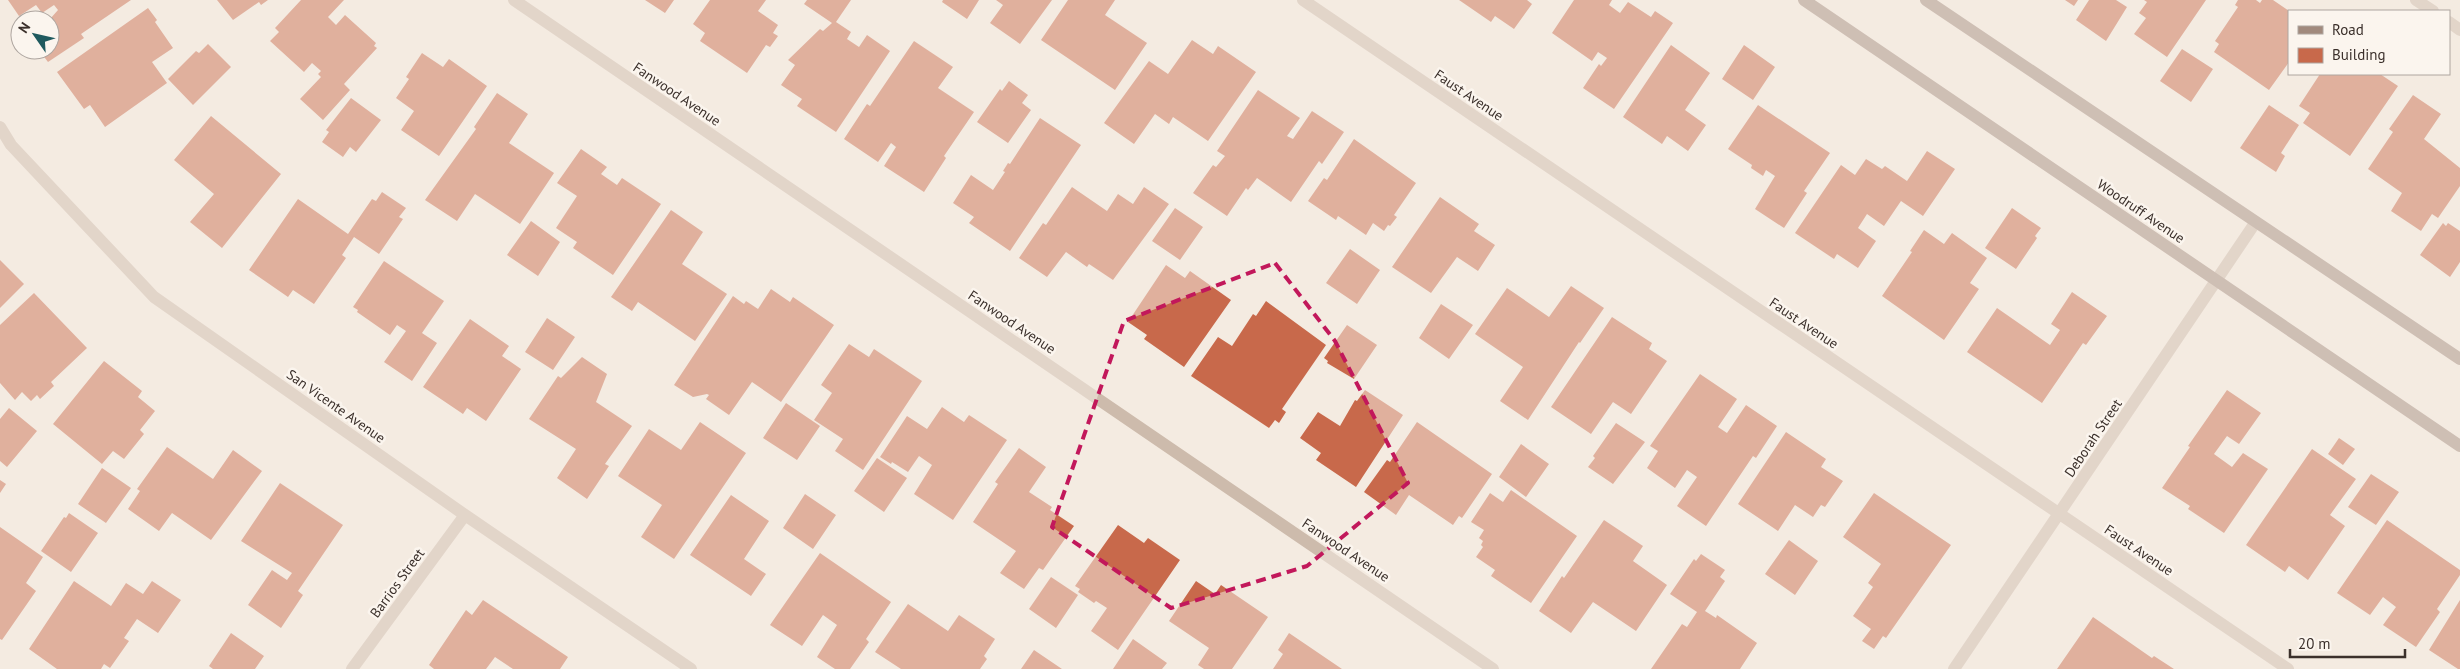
<svg xmlns="http://www.w3.org/2000/svg" width="2460" height="669" font-family="'PT Sans',sans-serif">
<style>
.building{fill:#c8694b}
.lines{fill:none;stroke-linecap:round;stroke-linejoin:round}
.street{stroke:#cdbbac;stroke-width:12}
.secondary{stroke:#a18a7d;stroke-width:12}
.marked{fill:none;stroke:#c2185b;stroke-width:4;stroke-dasharray:10 6;stroke-linejoin:round}
.labels{text-anchor:middle;stroke-width:5;stroke-linejoin:round;paint-order:stroke}
.street-label{font-size:14px;fill:#3b302b;stroke:#fbf5ee}
</style>
<rect width="100%" height="100%" fill="#f4ebe1"/>
<path class="building" d="M8,0H131L81,34L84,38L48,62L39,50H50V19L58,10L54,5L42,13L36,5L19,16Z
M217,0H268L261,5L259,2L233,20Z
M301,0H344L328,17L336,25L345,15L376,43L374,46L377,48L344,84L350,90L323,120L300,99L321,77L318,74L321,71L312,63L304,72L270,41L279,32L275,28Z
M645,0H674L665,13Z
M710,0H766L758,11L778,25L773,33L778,36L770,47L766,45L747,73L700,41L705,33L693,24Z
M807,0H851L836,22L851,32L847,39L859,47L867,35L890,51L836,132L797,106L802,99L781,85L795,65L788,60L820,29L823,31L832,23L804,4Z
M943,0H979L967,19L942,2Z
M996,0H1052L1020,44L990,23L1003,5Z
M1068,0H1115L1105,15L1147,43L1115,90L1041,40Z
M1459,0H1527L1532,4L1514,29L1495,16L1491,22Z
M1574,0H1612L1609,5L1620,13L1628,2L1651,17L1655,11L1673,23L1614,109L1583,88L1599,64L1601,66L1607,58L1598,52L1592,61L1552,33Z
M2065,0H2078L2074,6Z
M2089,0H2116L2127,7L2106,41L2076,20Z
M2144,0H2206L2167,57L2134,34L2146,18L2139,13L2147,2Z
M2238,0H2256L2260,3L2262,0H2273L2289,11V62L2269,90L2214,52L2219,44L2215,41L2238,7L2235,5Z
M148,8L157,20L155,22L173,48L152,62L167,83L105,127L90,105L84,109L57,72Z
M1192,40L1213,54L1218,46L1256,72L1208,141L1173,117L1169,124L1155,114L1134,144L1104,123L1149,61L1168,74Z
M914,41L953,67L938,88L974,112L944,156L946,158L924,192L884,166L896,147L891,143L878,162L844,139L867,104L870,106Z
M208,44L231,67L193,105L168,79L196,51L199,53Z
M1671,45L1710,73L1685,110L1706,125L1688,151L1667,136L1662,144L1623,117Z
M1744,45L1775,67L1753,100L1722,79Z
M2182,49L2213,69L2191,102L2160,81Z
M422,53L443,67L449,59L487,86L439,156L401,130L414,111L396,98L409,79L406,77Z
M2320,74H2380L2398,86L2350,156L2303,123L2310,113L2299,106Z
M1009,81L1028,95L1022,103L1031,110L1008,143L977,122L1000,89L1002,91Z
M1258,90L1300,118L1287,136L1293,139L1312,111L1344,132L1322,164L1319,161L1291,202L1257,178L1248,190L1246,188L1227,216L1193,193L1213,165L1216,167L1225,156L1217,151Z
M497,93L528,114L509,143L554,173L520,224L475,194L457,221L425,200L476,129L474,127Z
M2413,95L2441,114L2424,139L2460,168V186L2438,218L2432,214L2421,231L2391,211L2402,193L2368,169L2393,132L2389,129Z
M351,98L381,120L356,152L350,147L343,157L322,142L329,132L326,130Z
M1758,105L1830,153L1804,191L1807,193L1784,228L1755,209L1775,176L1766,170L1763,176L1751,168L1752,165L1728,149Z
M2269,105L2299,125L2281,153L2285,156L2276,172L2240,148Z
M211,116L281,174L222,248L190,222L214,194L174,160Z
M1040,118L1081,145L1010,251L969,223L974,217L953,203L971,175L993,190L1005,172L1003,171L1008,163L1010,164Z
M1354,139L1416,183L1394,215L1397,217L1390,226L1388,225L1384,231L1373,223L1366,235L1338,216L1336,220L1308,201L1324,178L1327,180Z
M581,149L607,167L601,174L617,185L622,178L661,204L613,275L573,248L577,242L556,228L577,196L557,183Z
M1927,151L1955,169L1923,216L1901,201L1884,226L1867,214L1858,228L1876,241L1858,268L1837,254L1834,259L1795,233L1841,165L1855,175L1866,159L1882,169L1885,166L1907,181Z
M1072,187L1107,211L1118,194L1133,204L1144,187L1169,204L1113,280L1089,264L1087,267L1066,252L1047,277L1019,258L1043,223L1046,225Z
M382,192L406,208L399,217L403,219L379,254L354,237L342,255L346,258L314,304L293,290L288,297L249,270L298,199L348,234L372,199L376,201Z
M1440,197L1479,224L1474,231L1495,245L1478,271L1457,257L1431,293L1392,267Z
M1175,208L1203,227L1180,260L1152,241Z
M2012,208L2041,228L2035,236L2037,238L2016,269L1985,248Z
M671,210L703,232L682,264L727,294L695,341L638,302L632,311L611,297Z
M531,221L560,242L538,276L507,255Z
M2443,223L2446,226L2448,223L2460,231V262L2450,277L2420,255Z
M1924,230L1944,244L1952,233L1987,258L1970,283L1979,289L1944,340L1882,296L1912,252L1910,251Z
M1350,249L1380,270L1357,304L1326,283Z
M0,260L24,284L0,308Z
M384,261L444,301L422,333L437,343L412,381L384,362L406,331L397,325L390,335L357,312L358,310L353,307Z
M1166,265L1185,278L1190,271L1231,300L1184,367L1144,339L1147,335L1128,322Z
M1571,286L1604,308L1580,343L1579,342L1528,420L1500,401L1523,367L1475,334L1507,288L1549,317Z
M771,289L790,302L793,297L834,325L781,402L752,382L729,415L706,399L709,395L707,394L693,397L674,385L733,296L744,304L746,301L758,309Z
M2072,292L2107,316L2086,345L2083,343L2042,403L1967,352L1997,308L2050,345L2060,330L2051,324Z
M34,293L87,348L51,382L54,386L40,399L37,395L31,401L22,392L15,400L0,383V325Z
M1266,301L1326,345L1282,409L1286,412L1279,423L1275,420L1269,428L1191,376L1218,337L1232,346L1253,314L1256,316Z
M1441,304L1473,325L1449,359L1419,338Z
M1612,317L1652,343L1649,349L1667,361L1631,414L1613,402L1591,434L1551,407Z
M547,318L575,337L553,370L525,352Z
M470,319L509,346L502,356L521,369L486,421L467,408L463,414L423,387Z
M1347,325L1377,345L1354,379L1327,363L1328,361L1324,358Z
M849,344L869,357L874,349L922,381L863,470L835,451L843,439L814,420L832,393L821,385Z
M582,357L607,374L596,402L632,426L605,464L609,466L587,499L557,478L576,449L529,419L558,376L561,378Z
M104,361L142,391L138,397L155,411L140,430L144,434L124,459L113,451L102,464L53,424Z
M1700,374L1737,399L1718,427L1727,433L1746,405L1777,426L1756,458L1753,456L1706,526L1677,506L1697,477L1687,470L1675,488L1647,468L1658,451L1650,446Z
M1365,390L1403,415L1356,487L1316,460L1321,453L1300,438L1318,412L1340,426L1355,400L1357,401Z
M2227,390L2261,413L2239,444L2227,436L2214,454L2232,467L2243,453L2268,469L2224,533L2188,509L2190,506L2162,488L2190,447L2188,446Z
M786,403L820,426L797,460L763,438Z
M942,407L964,422L969,415L1007,440L953,520L914,494L932,465L919,456L908,472L892,462L891,464L880,457L907,416L927,429Z
M9,408L37,431L7,467L0,461V419Z
M700,422L746,453L674,559L641,537L662,505L618,476L649,429L681,450Z
M1417,422L1492,474L1462,518L1459,516L1453,525L1409,495L1396,515L1364,492L1387,460L1390,462Z
M1616,423L1645,442L1613,484L1588,467L1595,458L1593,456Z
M1786,432L1826,459L1821,467L1843,481L1825,507L1821,505L1813,517L1795,505L1778,531L1738,504Z
M2339,438L2355,449L2343,465L2328,454Z
M1521,444L1549,464L1526,497L1499,477Z
M167,447L213,479L233,450L262,471L211,540L172,513L159,531L128,509L140,491L137,489Z
M1019,448L1046,467L1029,492L1052,507L1050,510L1074,526L1043,570L1039,568L1024,589L1000,573L1016,551L973,522L998,484L995,482Z
M2312,449L2356,479L2330,515L2345,526L2308,580L2289,566L2285,572L2246,545Z
M877,458L907,478L884,512L854,491Z
M102,468L131,488L106,523L78,504Z
M2371,474L2399,492L2376,525L2348,507Z
M0,480L6,484L0,493Z
M280,483L343,525L298,591L303,595L281,628L248,605L272,570L287,580L292,573L241,541Z
M1511,490L1577,536L1531,603L1491,576L1495,570L1476,557L1483,547L1481,545L1483,541L1479,538L1484,530L1471,522L1490,493L1503,502Z
M1874,493L1951,545L1886,638L1883,636L1874,649L1862,641L1871,629L1853,616L1873,587L1868,583L1881,564L1843,537Z
M805,494L836,515L813,549L783,528Z
M731,495L769,521L744,559L766,574L751,596L690,555Z
M69,513L98,533L71,572L41,551L64,517L66,518Z
M1604,520L1643,546L1633,561L1667,585L1636,631L1593,602L1571,633L1539,611L1562,576L1564,578Z
M2387,520L2460,570V575L2437,609L2440,612L2416,647L2383,625L2396,607L2383,597L2370,615L2337,593Z
M1118,525L1144,543L1148,538L1180,560L1118,650L1091,631L1107,608L1096,601L1094,603L1078,592L1080,589L1075,586Z
M0,527L43,557L26,583L36,591L2,640L0,639Z
M1789,540L1818,561L1795,595L1765,574Z
M820,553L891,602L866,639L869,642L850,669H835L817,657L837,625L823,615L802,646L770,625Z
M1701,554L1725,570L1720,577L1725,581L1705,611L1716,618L1717,615L1757,643L1740,669H1651L1682,624L1687,627L1697,612L1670,594L1694,559L1696,561Z
M1051,577L1078,595L1056,628L1029,609Z
M74,581L111,606L126,583L143,594L152,581L181,600L158,633L137,619L124,638L129,641L110,668L104,664L101,669H57L29,649Z
M1196,581L1215,594L1221,585L1268,617L1232,669H1204L1198,665L1209,648L1169,621Z
M483,600L568,657L560,669H513L495,657L486,669H434L429,665L466,610L472,615Z
M2460,600V669H2458L2429,650Z
M908,604L948,631L959,615L995,639L984,656L987,659L980,669H901L875,652Z
M2093,617L2152,658L2154,656L2174,669H2057Z
M231,633L264,656L255,669H213L209,666Z
M1289,633L1342,669H1273L1283,654L1278,650Z
M1133,639L1167,663L1162,669H1113Z
M1034,650L1062,669H1021Z"/>
<g class="lines">
<path class="street" d="M514,0L1493,669
M1303,0L2288,669
M2416,0L2433,11
M2449,22L2460,30
M0,127L11,145L154,297L465,515L691,669
M352,669L465,515
M1954,669L2255,223"/>
<path class="secondary" d="M1804,0L2460,446
M1926,0L2460,359"/>
</g>
<path d="M0 0H2460V669H0ZM1275,263L1335,341L1408,483L1307,566L1171,608L1052,527L1124,321Z" fill="#f4ebe1" fill-opacity=".55" fill-rule="evenodd"/>
<path class="marked" d="M1275,263L1335,341L1408,483L1307,566L1171,608L1052,527L1124,321Z"/>
<g class="labels">
<g class="street-label">
<text transform="translate(677 94) rotate(34)" y="5">Fanwood Avenue</text>
<text transform="translate(1469 95) rotate(34)" y="5">Faust Avenue</text>
<text transform="translate(2141 211) rotate(34)" y="5">Woodruff Avenue</text>
<text transform="translate(1012 322) rotate(34)" y="5">Fanwood Avenue</text>
<text transform="translate(1804 323) rotate(34)" y="5">Faust Avenue</text>
<text transform="translate(336 406) rotate(35)" y="5">San Vicente Avenue</text>
<text transform="translate(2093 438) rotate(-56)" y="5">Deborah Street</text>
<text transform="translate(1346 550) rotate(34)" y="5">Fanwood Avenue</text>
<text transform="translate(2139 550) rotate(34)" y="5">Faust Avenue</text>
<text transform="translate(397 583) rotate(-54)" y="5">Barrios Street</text>
</g>
</g>
<rect x="2288" y="10" width="162" height="65" fill="#fbf5ee" stroke="#aea6a0"/>
<rect x="2298" y="26" width="25" height="8" fill="#a18a7d" stroke="#aea6a0"/>
<text x="2332" y="35" font-size="15" fill="#3b302b">Road</text>
<rect x="2298" y="48" width="25" height="15" fill="#c8694b" stroke="#aea6a0"/>
<text x="2332" y="60" font-size="15" fill="#3b302b">Building</text>
<g transform="translate(35 35) rotate(304)"><circle r="24" fill="#fbf5ee" stroke="#aea6a0"/>
<path d="M0-4L9 19L0 12L-9 19Z" fill="#1f5a5e"/>
<text y="-8" font-size="14" font-weight="bold" text-anchor="middle" fill="#3b302b">N</text>
</g>
<path d="M2290 649v8h115v-8" fill="none" stroke="#3b302b" stroke-width="2.5"/>
<text x="2298" y="649" font-size="15" fill="#3b302b" stroke="#fbf5ee" stroke-width="4" paint-order="stroke">20 m</text>
</svg>
